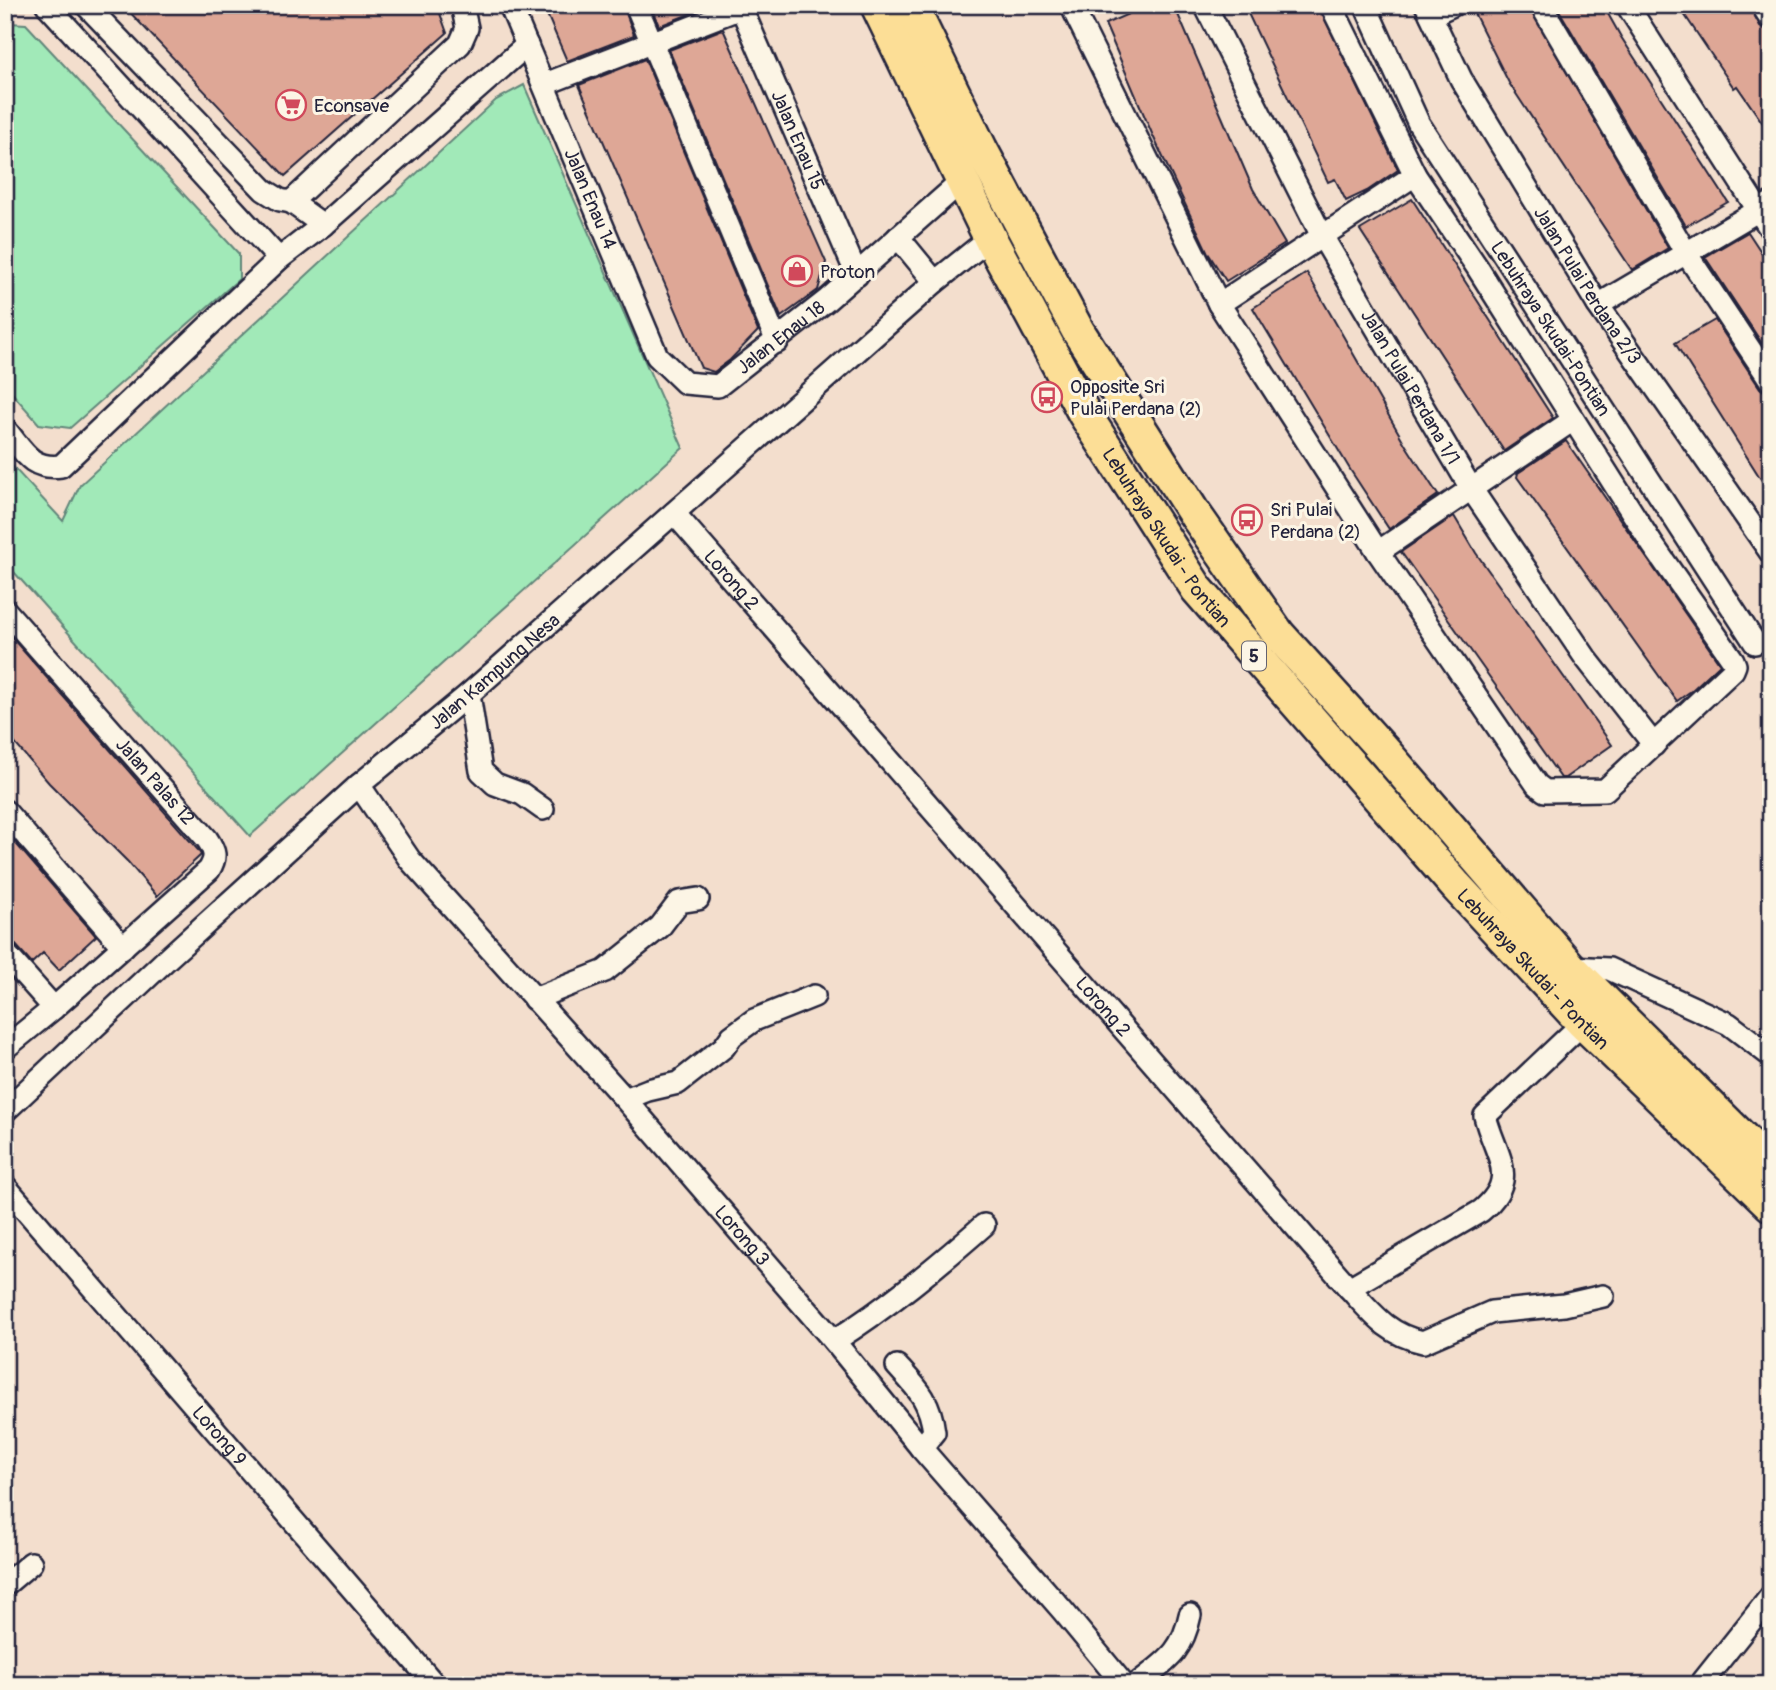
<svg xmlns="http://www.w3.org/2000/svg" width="1776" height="1690" font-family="Pangolin,sans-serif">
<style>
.green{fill:#a1e9b8;stroke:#62867a;stroke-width:2}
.building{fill:#dea796;stroke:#22223b;stroke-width:2}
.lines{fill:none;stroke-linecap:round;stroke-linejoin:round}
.minor-casing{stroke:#22223b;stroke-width:26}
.highway-casing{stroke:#22223b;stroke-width:37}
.minor{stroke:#fcf5e5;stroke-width:21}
.highway{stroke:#fcde96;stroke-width:32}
.labels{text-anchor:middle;stroke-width:6;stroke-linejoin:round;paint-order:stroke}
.shield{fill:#fcf5e5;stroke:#63616e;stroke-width:2}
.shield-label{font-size:18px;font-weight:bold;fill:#22223b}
.poi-label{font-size:19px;fill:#22223b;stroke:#fcf5e5;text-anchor:start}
.street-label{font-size:19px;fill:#22223b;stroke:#fcf5e5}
</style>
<rect width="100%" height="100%" fill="#f3decd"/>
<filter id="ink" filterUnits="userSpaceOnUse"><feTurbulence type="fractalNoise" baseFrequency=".0143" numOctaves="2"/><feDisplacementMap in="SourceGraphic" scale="14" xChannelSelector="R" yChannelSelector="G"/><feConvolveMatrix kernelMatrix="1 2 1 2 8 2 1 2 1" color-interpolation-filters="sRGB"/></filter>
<g filter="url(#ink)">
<path class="green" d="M9,23L26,24L239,254V279L70,428L39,424L5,385V31Z
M524,85L683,448L250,836L5,562V458L63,521L80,485L496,100Z"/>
<path class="building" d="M123,5H437L447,33L285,176Z
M543,5H623L634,35L567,61Z
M650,5H712L659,26Z
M1149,5H1174L1253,189L1285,244L1226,281L1208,253L1192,219L1153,136L1105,24Z
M1244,5H1318L1398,170L1367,191L1346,201L1335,179L1328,182Z
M1470,5H1528L1668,248L1632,270L1509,83Z
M1556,5H1603L1621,37L1728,202L1686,226Z
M1678,5H1749L1760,26L1771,32V135L1737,86L1734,88L1723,72Z
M723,29L826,262L818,290L781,317L669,50Z
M645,59L758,331L730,360L714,372L701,368L579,85Z
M1412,199L1553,418L1504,451L1360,230Z
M1748,232L1771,267V357L1705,257Z
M1307,273L1405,444L1438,495L1389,529L1351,471L1253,308Z
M1715,320L1760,388L1771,397V495L1675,343Z
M1566,441L1720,664L1691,691L1677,701L1517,477L1518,473Z
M1454,516L1476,553L1612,745L1565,778H1561L1401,552Z
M5,630L198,850L201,855L157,896L128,862L49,783L5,732Z
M5,831L96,936L59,970L43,953L32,963L15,944L5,940Z"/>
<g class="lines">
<g class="minor-casing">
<g id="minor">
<path d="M47,5L279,259"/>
<path d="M86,5L264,190L280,200L291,202L460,44L467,28L462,5"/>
<path id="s1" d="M510,5L657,356L685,383L718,386L826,301L962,181"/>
<path d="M636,5L777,342"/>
<path id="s2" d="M740,5L857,275"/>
<path d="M1071,5L1219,304L1378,552L1537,785L1545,791L1605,790L1733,670L1735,665L1733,660L1652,544L1477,267L1415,175L1331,5"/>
<path id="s3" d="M1205,5L1322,236L1472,490L1585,657L1654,745"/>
<path id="s4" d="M1365,5L1419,124L1755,643"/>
<path id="s5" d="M1426,5L1461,79L1598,305L1771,553"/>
<path d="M1541,5L1686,253L1771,381"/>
<path d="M1627,5L1771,230"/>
<path d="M1762,5L1771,19"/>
<path d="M1431,15L1453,5"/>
<path d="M545,84L741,8"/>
<path d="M291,202L323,225"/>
<path d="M898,237L935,282"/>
<path d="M1219,304L1415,175"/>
<path d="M1598,305L1771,203"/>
<path d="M5,429C23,450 30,470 61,466L279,259L323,225L527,45"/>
<path id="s6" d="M674,513L1349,1288C1372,1313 1388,1335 1423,1342L1492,1312L1564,1305L1603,1296"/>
<path d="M1378,552L1573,420"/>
<path id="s7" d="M5,610L207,839C215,851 217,857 209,870L54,1008L5,1048"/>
<path d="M469,694L481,771L495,784L522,794L543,809"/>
<path id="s8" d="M359,785L410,860L625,1099L834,1341L921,1448L1063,1611L1124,1685"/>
<path d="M5,811L123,947"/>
<path d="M5,953L54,1008"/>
<path d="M1570,967L1609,969L1729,1024L1771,1056"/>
<path d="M534,999L605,971L660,927L679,902L698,899"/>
<path d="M625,1099L648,1090L678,1083L724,1047L732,1036L754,1020L814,996"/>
<path id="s9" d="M5,1111L168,958L359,785L469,694L935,282L990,238"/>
<path id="s10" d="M5,1186L435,1685"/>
<path d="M1349,1288L1481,1211C1521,1178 1495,1156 1485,1116L1583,1023"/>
<path d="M834,1341C888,1307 936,1267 984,1225"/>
<path d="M897,1366C918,1389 930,1400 934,1432L921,1448"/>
<path d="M5,1585L31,1563"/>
<path d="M1136,1685C1166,1661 1182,1654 1190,1615"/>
<path d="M1700,1685L1771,1596"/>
</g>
</g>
<g class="highway-casing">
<g id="highway">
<path id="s11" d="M877,5L990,238L1084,413L1197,589L1456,886L1583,1023L1771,1205"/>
<path d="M911,5L981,149L1078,331L1192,510L1279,635L1385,752L1570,967L1771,1166"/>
</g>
</g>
<use href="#minor" class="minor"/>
<use href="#highway" class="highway"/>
</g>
</g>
<defs>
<g id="supermarket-ring" transform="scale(1.575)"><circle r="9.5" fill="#fcf5e5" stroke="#d1495b" stroke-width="1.5"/><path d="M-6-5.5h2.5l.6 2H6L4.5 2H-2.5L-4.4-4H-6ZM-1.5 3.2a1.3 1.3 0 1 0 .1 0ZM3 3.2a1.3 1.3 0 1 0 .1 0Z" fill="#d1495b"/></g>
<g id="shop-ring" transform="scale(1.575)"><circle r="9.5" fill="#fcf5e5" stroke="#d1495b" stroke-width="1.5"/><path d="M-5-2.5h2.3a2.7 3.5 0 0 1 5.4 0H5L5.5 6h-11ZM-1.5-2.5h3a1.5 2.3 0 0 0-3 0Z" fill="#d1495b"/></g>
<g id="bus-ring" transform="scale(1.575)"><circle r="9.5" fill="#fcf5e5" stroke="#d1495b" stroke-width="1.5"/><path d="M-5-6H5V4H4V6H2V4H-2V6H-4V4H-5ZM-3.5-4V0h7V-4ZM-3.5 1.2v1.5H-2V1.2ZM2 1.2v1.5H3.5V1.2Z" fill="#d1495b"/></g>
</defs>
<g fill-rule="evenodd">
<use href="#supermarket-ring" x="291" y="105"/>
<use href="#shop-ring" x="797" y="271"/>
<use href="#bus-ring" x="1047" y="397"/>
<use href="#bus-ring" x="1247" y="520"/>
</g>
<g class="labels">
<rect class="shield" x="1242" y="641.5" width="24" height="29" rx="5"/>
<g class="shield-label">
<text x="1254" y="662">5</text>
</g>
<g class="poi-label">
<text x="314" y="112">Econsave</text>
<text x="820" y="278">Proton</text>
<text x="1070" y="393">Opposite Sri<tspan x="1070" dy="22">Pulai Perdana (2)</tspan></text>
<text x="1270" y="516">Sri Pulai<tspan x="1270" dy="22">Perdana (2)</tspan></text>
</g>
<g class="street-label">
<text dy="7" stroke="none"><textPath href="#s2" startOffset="147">Jalan Enau 15</textPath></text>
<text dy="7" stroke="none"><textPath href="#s1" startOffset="210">Jalan Enau 14</textPath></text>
<text dy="7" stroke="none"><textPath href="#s5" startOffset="324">Jalan Pulai Perdana 2/3</textPath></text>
<text dy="7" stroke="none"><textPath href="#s4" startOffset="374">Lebuhraya Skudai-Pontian</textPath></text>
<text dy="7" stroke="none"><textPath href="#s1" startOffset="532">Jalan Enau 18</textPath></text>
<text dy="7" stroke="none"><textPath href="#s3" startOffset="434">Jalan Pulai Perdana 1/1</textPath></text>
<text dy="7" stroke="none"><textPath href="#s11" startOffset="607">Lebuhraya Skudai - Pontian</textPath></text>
<text dy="7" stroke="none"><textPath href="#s6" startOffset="88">Lorong 2</textPath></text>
<text dy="7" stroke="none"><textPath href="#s9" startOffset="658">Jalan Kampung Nesa</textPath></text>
<text dy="7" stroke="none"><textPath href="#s7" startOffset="228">Jalan Palas 12</textPath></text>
<text dy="7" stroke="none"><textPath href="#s11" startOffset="1174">Lebuhraya Skudai - Pontian</textPath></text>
<text dy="7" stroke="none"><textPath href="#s6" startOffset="654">Lorong 2</textPath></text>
<text dy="7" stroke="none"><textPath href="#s8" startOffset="592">Lorong 3</textPath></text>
<text dy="7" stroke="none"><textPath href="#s10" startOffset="329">Lorong 9</textPath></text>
</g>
</g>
<rect width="1776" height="1690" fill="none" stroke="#fcf5e5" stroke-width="28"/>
<rect x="14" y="14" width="1748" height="1662" fill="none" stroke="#22223b" stroke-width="2.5" filter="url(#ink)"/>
</svg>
